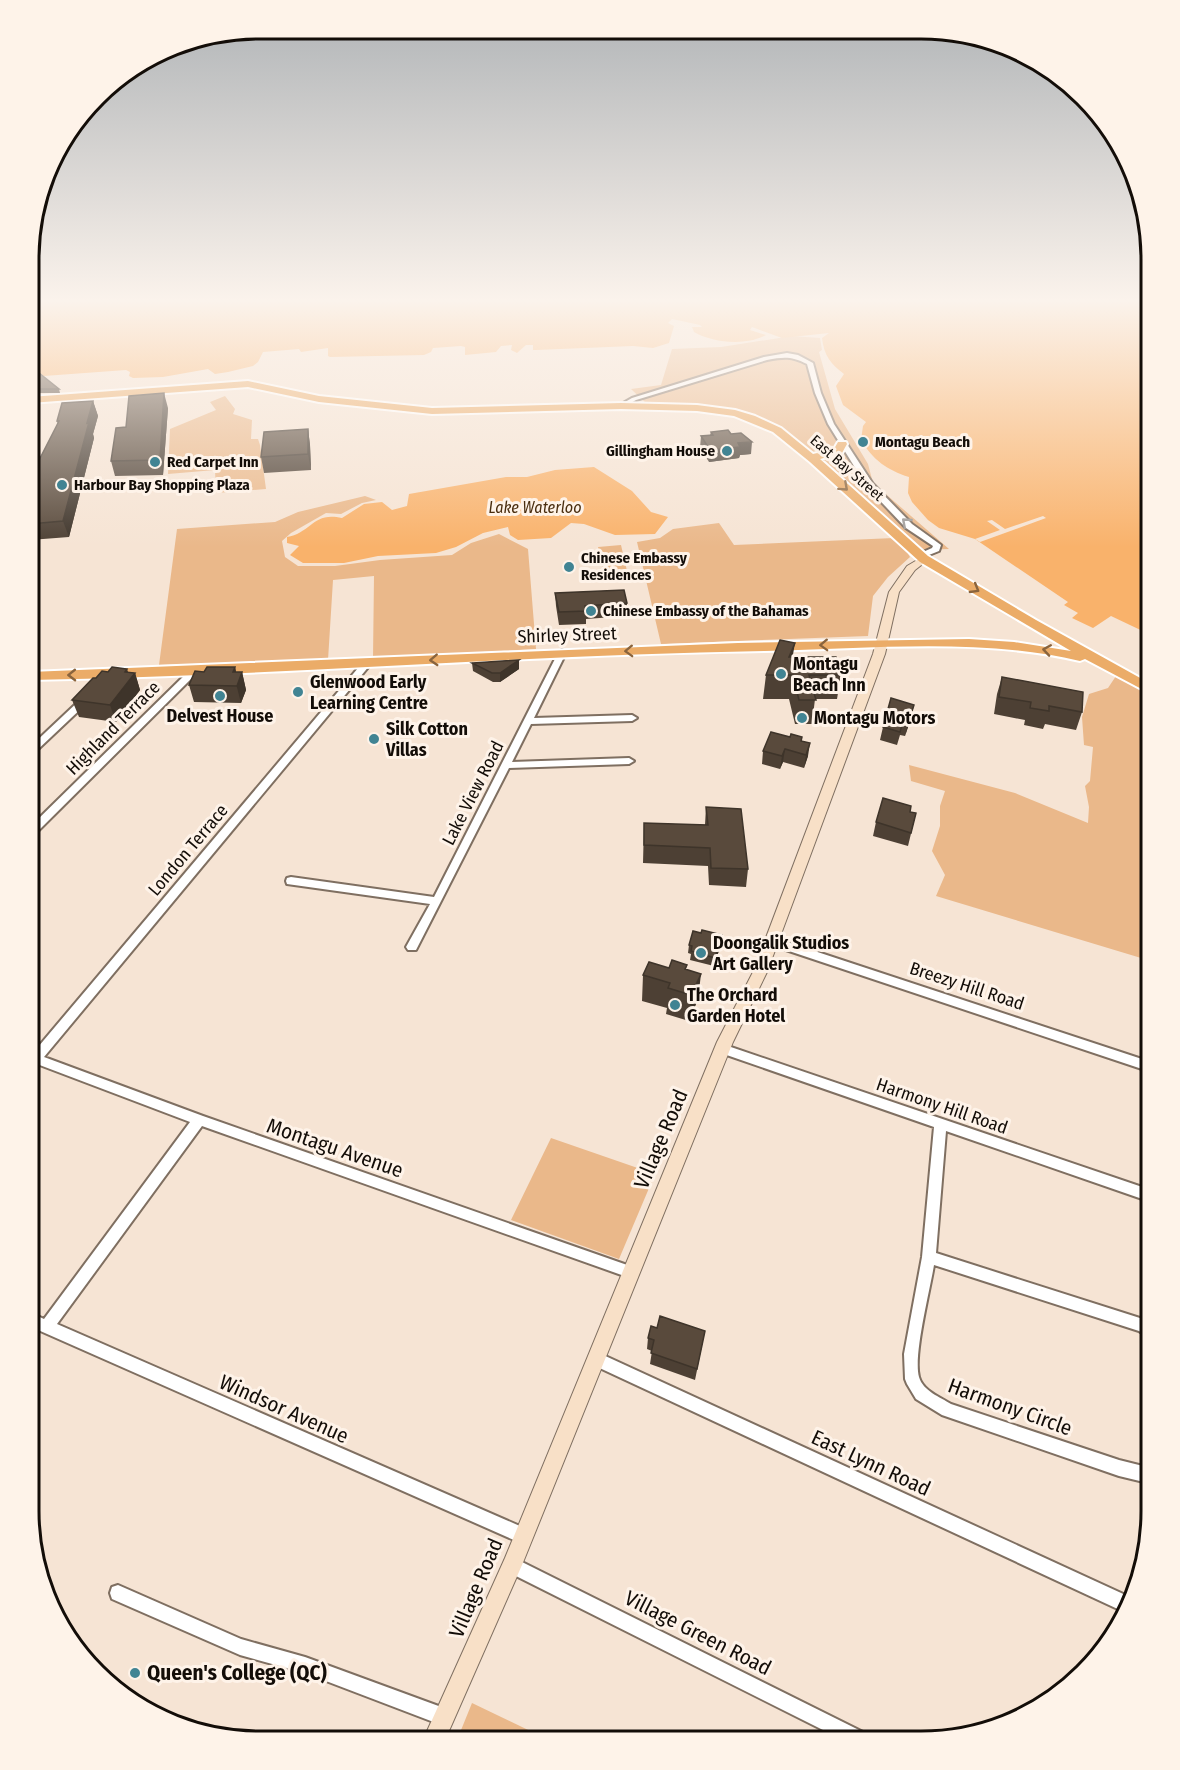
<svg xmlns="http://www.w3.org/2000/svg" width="1180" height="1770" font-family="'Fira Sans Condensed',sans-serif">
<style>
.green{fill:#eab88a}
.water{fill:#f9b26b}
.pier{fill:#f6e4d4}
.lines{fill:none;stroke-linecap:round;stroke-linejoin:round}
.minor-casing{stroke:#7f6f61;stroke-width:4}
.secondary-casing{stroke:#7f6f61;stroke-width:2}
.trunk-casing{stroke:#fff;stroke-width:4}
.minor{fill:#fff;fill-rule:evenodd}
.secondary{fill:#f8e0c7;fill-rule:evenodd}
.trunk{fill:#ebac68;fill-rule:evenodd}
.wall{fill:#4d4034}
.shaded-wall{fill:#3e342a}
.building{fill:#594a3c;stroke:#3e342a;stroke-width:1.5}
.oneway{stroke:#8a643d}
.oneway2{stroke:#a19e9c}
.poi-dot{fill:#418493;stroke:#fef3e9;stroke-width:2}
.labels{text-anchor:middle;stroke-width:6;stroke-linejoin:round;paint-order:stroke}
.far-poi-label{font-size:15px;font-weight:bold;fill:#130d08;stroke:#fef3e9;text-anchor:start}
.far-street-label{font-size:15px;fill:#130d08;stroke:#fef3e9}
.far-water-label{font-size:16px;font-style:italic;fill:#492d0f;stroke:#fef3e9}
.street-label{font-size:18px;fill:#130d08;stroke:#fef3e9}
.poi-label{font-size:18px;font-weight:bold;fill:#130d08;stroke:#fef3e9;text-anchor:start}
.near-street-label{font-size:21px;fill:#130d08;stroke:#fef3e9}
.near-poi-label{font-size:21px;font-weight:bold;fill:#130d08;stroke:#fef3e9;text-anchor:start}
.rim{fill:none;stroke:#130d08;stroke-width:3}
</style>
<rect width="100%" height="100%" fill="#f6e4d4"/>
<path class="green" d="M792,336L820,338L822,350L819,352L835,409L868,464L873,483L949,549L920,550L813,453L780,427L744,412L707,406L648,405L631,389L661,385L672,349L721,347Z
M225,396L235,409L233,414L252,420L251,439H258L260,445L266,489L216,493L215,470L168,474L170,429L216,410L210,402Z
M365,496L376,500L362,503L341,514L326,513L291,533L282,541L285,557L298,566H335L380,560L452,555L471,543L499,534L528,549L536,649L373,658L374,576L333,580L328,660L159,665L177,529L275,522L298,512Z
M719,523L734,545L894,538L906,550L910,557L888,577L873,596L868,636L661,644L637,542L660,538L673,529Z
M621,545L627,571L604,573L598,547Z
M1116,676L1151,696V961L936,896L945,875L932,851L940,826V806L945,791L911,781L909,765L1015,793L1088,823L1089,807L1085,786L1090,781L1093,747L1084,745L1082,717L1089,694L1108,688Z
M551,1138L655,1174L619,1259L511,1220Z
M472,1703L549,1740H457Z"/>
<path class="water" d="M30,299H1151V635L1111,616L1093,628L1072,618L1078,613L1064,605L1068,602L975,539L939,528L928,520L912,502L908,493L909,477C887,470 873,460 861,440L863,426L866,422L843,405L836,386L844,374C831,364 824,356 822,338L829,333L782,338L752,327L750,330L766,335C746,346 713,343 694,332L692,327H702L700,325L672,319L668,323L674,326L669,343L653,348L633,346L536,350H533V345H526L517,353L511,350L512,345L501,346L496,352L465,355V347L461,346L433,348L431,352L424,355L330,357L328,356V348L301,352L299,349L263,352L258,362L253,366L228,372L215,374L208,369L163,377L133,378L129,376L130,372L126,370L30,377Z
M594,467L632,491L651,512L668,517L655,534L615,535L584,524L571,523L551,538L518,540L510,535L508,527L483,533L456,547L436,553L378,556L344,563H303L290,555L299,546L287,543V537C311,533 313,511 342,518L364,504L382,502L392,510L407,506L409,494L506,477H527L555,470Z"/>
<path class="pier" d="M1043,516L1046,518L980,542L975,539L1000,530L987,521L992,520L1005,529Z"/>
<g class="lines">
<g class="minor-casing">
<path id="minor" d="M787,353L798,355L813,363L821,393L834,424L873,484L912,524L941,545L939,551L929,555L927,561H921L920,559L923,552L932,548L933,546L906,528L867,487L828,424L815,393L807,364C791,356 784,357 767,360L636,400L623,407L618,406L632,398L764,357Z
M562,650L566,653L534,718L632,715L637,718L632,721L531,724L512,762L629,758L634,761L629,764L509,768L416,950H408L406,947L430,904L287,884L286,881L287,878L291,877L434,897L558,653Z
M367,660L371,663L370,665L44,1057L203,1116L630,1266L635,1267L637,1272L635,1277L630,1278L202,1126L57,1324L529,1530L531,1536L529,1542L523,1544L29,1326V1312L44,1319L190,1122L29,1061V1051L33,1053L364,661Z
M193,669L197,672L196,674L34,835L30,836V827L190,670Z
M84,698L88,701L87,703L33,754L30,755V747L81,699Z
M772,937L1151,1062V1072L768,944L767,941L768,938Z
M722,1044L1151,1190V1202L946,1131L936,1253L1143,1319L1151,1323V1339L1139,1331L934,1265C930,1290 913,1356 919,1377C923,1391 940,1397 951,1404L1119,1460L1147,1467L1151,1465V1481L1148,1483L1119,1476L942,1415L916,1399L907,1384L905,1379L904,1354L922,1257L934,1127L718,1052L716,1049L718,1046Z
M596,1352L601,1354L1132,1598L1125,1612L1122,1611L591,1364L589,1359L591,1354Z
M512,1557L869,1735L872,1741H845L506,1571L504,1565L506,1559Z
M118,1585L241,1639L305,1657L444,1708L450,1711L453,1717L450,1723L444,1726L305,1673L240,1655L112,1599L110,1593L112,1587Z"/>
</g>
<g class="secondary-casing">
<path id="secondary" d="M924,556L929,559L915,570L899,592L885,654L767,972L733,1042L522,1565L445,1740H423L505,1558L717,1042L753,972L873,654L889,592L907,566Z"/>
</g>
<g class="trunk-casing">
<path id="trunk" d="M248,381L319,396L432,408L621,403L697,405L735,410L755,416L781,428L813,454L834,449L838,442H846L847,444L842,453L820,459L928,556L1036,620L1151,684V694L1085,659L1080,661C978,637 868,649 764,651C519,655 275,676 30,680V672L738,643L969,639L1014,642L1071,651L920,562L810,462L773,432L734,416L697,411L621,409L432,414L319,402L248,387L30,403V397Z"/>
</g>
<use href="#minor" class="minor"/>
<use href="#secondary" class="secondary"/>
<use href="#trunk" class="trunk"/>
</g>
<path class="wall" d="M30,373L59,389L60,393H30Z
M93,401L98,416L93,434L94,438L69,537L30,540V472L34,470L58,425L57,421Z
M168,408L163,475L115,476L111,461L126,427Z
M308,429L310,445L311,470L264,473L261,457Z
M711,432L731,434L751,454L740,455L739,458L709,462L700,448L701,436L710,435Z
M555,593L627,603V616L586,619V624L559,625L556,606Z
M793,657L841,675L837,699H815L812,724H795L789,699H763L766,675Z
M519,660V669L500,682H493L473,671L472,663Z
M235,667L236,672H242L246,690L241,703L194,702L189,685L204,672Z
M128,672L135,673L140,690L116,722L79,717L72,700L96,678Z
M1002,677L1082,712L1076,730L1045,724L1043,729L1024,725L1025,720L994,714L997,694Z
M911,718L905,736L900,735L897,745L880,740L883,727Z
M802,737V741L808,756L804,768L783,762L780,769L762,764L763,751Z
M706,807L748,869L746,887L709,885L708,866L643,863L644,823L705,825Z
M910,812L916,813L908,846L873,836L876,822Z
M721,944L714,966L690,960L691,954L688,953L689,945Z
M687,965L686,969L698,999L689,1021L666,1014L667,1008L642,1001L643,975Z
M657,1328L705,1331L695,1380L650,1364L652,1351L647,1349L648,1338Z"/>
<path class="shaded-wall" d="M164,393L168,408L163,475L160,460Z
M93,401L98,416L93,434L94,438L69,537L63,521Z
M308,429L310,445L311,470L308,454Z
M752,442L751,454L740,455L739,458L709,462L710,450L738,443Z
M795,643L791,666L789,657Z
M519,660V669L500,682V673Z
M235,667L238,682L242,672L246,690L241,703L233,672Z
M127,669L130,678L135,673L140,690L116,722L110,705Z
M914,705L911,718L905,736L908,723Z
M810,743L808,756L804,768L806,755Z
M785,749L783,762L780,769L782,756Z
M722,935L721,944L714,966L715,958Z
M701,974L698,999L689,1021L691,995Z"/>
<path class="building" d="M30,373H39L59,389H30Z
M164,393L160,460L111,461L116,428L126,427L129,396Z
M93,401L87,423L89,422L63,521L30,524V472L34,470L59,421H57L62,403Z
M308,429V454L261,457L264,432Z
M728,430L731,434L741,433L752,442L738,443L740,447L710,450L701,436L713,435L711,432Z
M624,590L627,603L585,606L586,611L559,612L555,593Z
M780,640L795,643L789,657H836L841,675H809L816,700H799L793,675H766Z
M519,660L500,673H492L472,663Z
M112,667L127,669L125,672L135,673L110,705L72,700L93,678H96L102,671L108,672Z
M207,667H235L233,672H242L237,686L189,685L195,671L204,672Z
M1002,677L1083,692L1082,712L1049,706V711L1030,708L1031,702L999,697Z
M891,698L914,705L908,723L903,721L900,732L883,727Z
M771,732L790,737L791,734L802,737L801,741L810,743L806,755L785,749L782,756L763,751Z
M883,798L911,806L910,812L916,813L911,833L876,822Z
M706,807L741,809L748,869L711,868L710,848L644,845V823L708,825Z
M702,930L722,935L715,958L691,951L692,946L689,945L693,931L701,933Z
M672,960L687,965L685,969L701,974L691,995L668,988L670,983L643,975L649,962L669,968Z
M660,1316L705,1331L697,1369L651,1353L654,1340L648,1338L651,1326L657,1328Z
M269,1731L287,1740H265Z"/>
<defs><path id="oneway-chevron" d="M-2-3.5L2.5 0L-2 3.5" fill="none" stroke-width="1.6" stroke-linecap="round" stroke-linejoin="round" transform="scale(1.5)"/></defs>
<g class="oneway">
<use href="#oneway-chevron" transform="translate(844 487) rotate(42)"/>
<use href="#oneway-chevron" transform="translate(975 589) rotate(31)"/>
<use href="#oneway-chevron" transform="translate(824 645) rotate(178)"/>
<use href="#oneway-chevron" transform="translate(1047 650) rotate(-171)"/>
<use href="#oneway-chevron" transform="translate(629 651) rotate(178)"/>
<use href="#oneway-chevron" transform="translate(434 660) rotate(177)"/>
<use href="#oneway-chevron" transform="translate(72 675) rotate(179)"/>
</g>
<use class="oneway2" href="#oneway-chevron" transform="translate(906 522) rotate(-139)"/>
<linearGradient id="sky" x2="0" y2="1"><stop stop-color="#afb3b6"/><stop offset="0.55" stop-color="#fbf3ec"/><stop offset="1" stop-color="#fbf3ec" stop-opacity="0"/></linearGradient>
<rect width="1180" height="547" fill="url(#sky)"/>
<g class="poi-dot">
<circle cx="863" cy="442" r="6"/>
<circle cx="727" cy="451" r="6"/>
<circle cx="155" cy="462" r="6"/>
<circle cx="62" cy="485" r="6"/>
<circle cx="569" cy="567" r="6"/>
<circle cx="591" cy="611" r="6"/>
<circle cx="781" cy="674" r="6"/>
<circle cx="298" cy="692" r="6"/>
<circle cx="220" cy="696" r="6"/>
<circle cx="802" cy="718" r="6"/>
<circle cx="374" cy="739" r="6"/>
<circle cx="701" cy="953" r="6"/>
<circle cx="675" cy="1005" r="6"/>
<circle cx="135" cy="1673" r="6"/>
</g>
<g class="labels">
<g class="far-poi-label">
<text x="875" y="447">Montagu Beach</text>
<text x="715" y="456" text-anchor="end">Gillingham House</text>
<text x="167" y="467">Red Carpet Inn</text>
<text x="74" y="490">Harbour Bay Shopping Plaza</text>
<text x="581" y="563">Chinese Embassy<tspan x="581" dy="17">Residences</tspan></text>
<text x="603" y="616">Chinese Embassy of the Bahamas</text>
</g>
<g class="far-street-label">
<text transform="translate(847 468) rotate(41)" y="5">East Bay Street</text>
</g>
<g class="far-water-label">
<text x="535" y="513">Lake Waterloo</text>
</g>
<g class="street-label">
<text transform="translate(567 635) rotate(-2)" y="6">Shirley Street</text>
<text transform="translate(113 728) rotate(-45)" y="6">Highland Terrace</text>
<text transform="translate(473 793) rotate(-63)" y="6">Lake View Road</text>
<text transform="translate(188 850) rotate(-50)" y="6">London Terrace</text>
<text transform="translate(967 986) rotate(18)" y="6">Breezy Hill Road</text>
<text transform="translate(942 1106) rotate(19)" y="6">Harmony Hill Road</text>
</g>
<g class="poi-label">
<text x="793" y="670">Montagu<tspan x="793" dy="21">Beach Inn</tspan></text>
<text x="310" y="688">Glenwood Early<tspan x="310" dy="21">Learning Centre</tspan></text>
<text x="220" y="722" text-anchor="middle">Delvest House</text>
<text x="814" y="724">Montagu Motors</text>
<text x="386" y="735">Silk Cotton<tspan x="386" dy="21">Villas</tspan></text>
<text x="713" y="949">Doongalik Studios<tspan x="713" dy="21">Art Gallery</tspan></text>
<text x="687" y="1001">The Orchard<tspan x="687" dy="21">Garden Hotel</tspan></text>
</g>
<g class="near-street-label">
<text transform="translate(661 1139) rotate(-67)" y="7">Village Road</text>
<text transform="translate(335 1148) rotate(19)" y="7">Montagu Avenue</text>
<text transform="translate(1010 1407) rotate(20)" y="7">Harmony Circle</text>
<text transform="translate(284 1409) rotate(24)" y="7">Windsor Avenue</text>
<text transform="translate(871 1463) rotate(25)" y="7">East Lynn Road</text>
<text transform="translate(476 1588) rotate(-67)" y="7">Village Road</text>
<text transform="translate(698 1633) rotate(27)" y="7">Village Green Road</text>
</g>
<g class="near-poi-label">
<text x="147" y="1680">Queen's College (QC)</text>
</g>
</g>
<path d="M0 0H1180V1770H0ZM259 39H921A220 220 0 0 1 1141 259V1511A220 220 0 0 1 921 1731H259A220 220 0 0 1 39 1511V259A220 220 0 0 1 259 39Z" fill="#fef3e9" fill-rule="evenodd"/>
<path class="rim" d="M259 39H921A220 220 0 0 1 1141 259V1511A220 220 0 0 1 921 1731H259A220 220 0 0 1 39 1511V259A220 220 0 0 1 259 39Z"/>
</svg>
